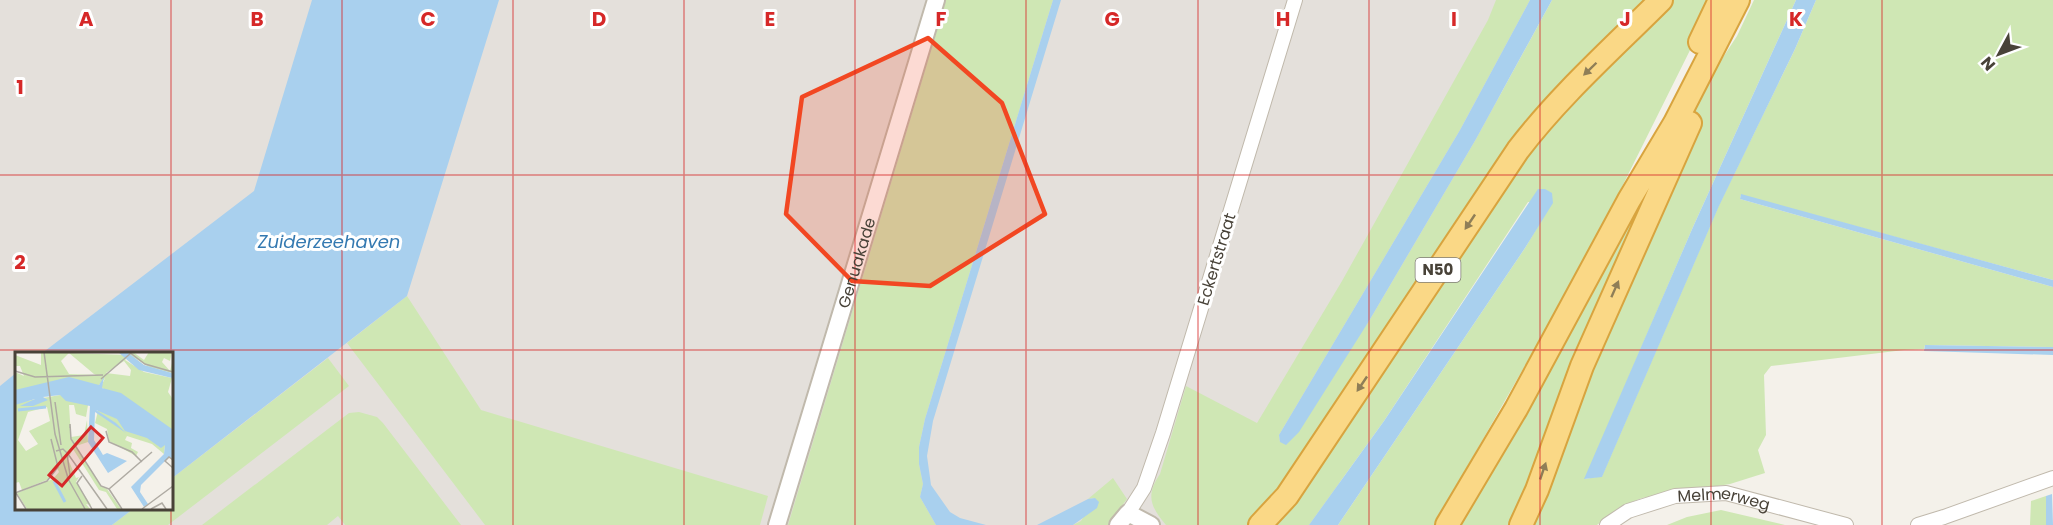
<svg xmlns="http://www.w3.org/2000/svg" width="2053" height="525" font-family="Poppins,sans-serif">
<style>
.industrial{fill:#e4e0db;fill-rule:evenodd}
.green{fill:#cfe7b4}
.water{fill:#a9d0ee}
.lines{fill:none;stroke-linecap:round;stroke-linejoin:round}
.minor-casing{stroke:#c0b9ac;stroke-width:16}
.tertiary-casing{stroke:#c0b9ac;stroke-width:20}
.trunk-casing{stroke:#d8a43f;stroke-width:26}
.minor{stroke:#fff;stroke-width:14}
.tertiary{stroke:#fff;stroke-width:16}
.trunk{stroke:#fad886;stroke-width:22}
.oneway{fill:#8f7e57}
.marked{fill:#f24722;fill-opacity:0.2;stroke:#f24722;stroke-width:4.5;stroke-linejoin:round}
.grid{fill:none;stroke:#d62828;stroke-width:1.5;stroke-opacity:0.55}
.labels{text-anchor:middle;stroke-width:6;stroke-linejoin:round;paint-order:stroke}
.shield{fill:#fff;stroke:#7f7b74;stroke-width:1.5}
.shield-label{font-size:15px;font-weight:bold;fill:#484238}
.street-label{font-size:16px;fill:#484238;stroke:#fff}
.water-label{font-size:18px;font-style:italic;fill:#3479b1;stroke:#fff}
.inset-river{fill:none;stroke:#a9d0ee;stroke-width:3}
.inset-road{fill:none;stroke:#afaba3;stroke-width:1.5}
.view{fill:#d62828;fill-opacity:0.15;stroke:#d62828;stroke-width:3}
.inset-edge{fill:none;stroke:#484238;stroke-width:3}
.grid-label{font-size:20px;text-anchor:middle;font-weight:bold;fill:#d62828;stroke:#fff;stroke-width:6;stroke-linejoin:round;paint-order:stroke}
</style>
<rect width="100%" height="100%" fill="#f4f1ea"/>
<path class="industrial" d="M0,0H1539L1322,525H0ZM16,354H171V508H16Z"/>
<path class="green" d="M946,0H1053L925,419L919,447V464L923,484L920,497L936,525H788Z
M1496,0H1530L1460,130L1279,435L1280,442L1369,321L1476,139L1552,0H1651L1569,76L1307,457L1252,525H1166C1151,507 1145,496 1160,474L1186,386L1257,423L1342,281L1488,20Z
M1668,0H1715L1588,255L1434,525H1338L1525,248L1552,203L1528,202L1384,421L1309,525H1269L1538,130Z
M1754,0H1796L1693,227L1585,479L1602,476L1719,205L1795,49L1816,0H2053V280L1741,195L1740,199L2053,287V347L1925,345L1924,349L1904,350L1771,366L1764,375L1766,435L1758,450L1765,473L1730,484L1642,498L1620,507L1597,525H1461L1688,111L1737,36Z
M407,296L481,410L768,496L760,525H485L347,343Z
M328,358L349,386L168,525H112L133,509L171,508V479Z
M359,412L377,417L383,423L461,525H345L338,516L327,525H202L349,413Z
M1113,478L1127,499L1108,525H1073L1081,521L1095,498L1088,499Z
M2046,496V525H2030L2031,501Z
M1721,510L1785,525H1667L1687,517Z"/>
<path class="water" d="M312,0H499L407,296L171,479V354H41L254,191Z
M1053,0H1061L933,421L927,456L931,485L950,512L960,518L986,525H936L920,497L923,484L919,464V447L925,419Z
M1530,0H1552L1476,139L1369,321L1299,432L1286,445L1280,442L1279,435L1460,130Z
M1796,0H1816L1795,49L1719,206L1602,477L1584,479L1693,227Z
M1538,189H1545L1552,193L1553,203L1525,248L1338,525H1309L1384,421Z
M1741,194L2053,280V287L1740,199Z
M1925,345L2053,347V355L1924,351Z
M16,373V508L133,509L112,525H0V386Z
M2052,494L2053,525H2046V496Z
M1095,498L1099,502L1097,508L1073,525H1037L1088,499Z"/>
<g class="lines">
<g class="minor-casing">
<g id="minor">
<path d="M1128,513L1144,488L1163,433L1295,0"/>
<path id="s1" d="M1607,525L1628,511L1675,496L1726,493L1846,525"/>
<path d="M1918,525L1944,517L2053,478"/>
</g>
</g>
<g class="tertiary-casing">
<g id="tertiary">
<path id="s2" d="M777,525L936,0"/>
<path d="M1118,525L1128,513L1151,525"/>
</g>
</g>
<g class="trunk-casing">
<path id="trunk" d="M1700,42L1720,0
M1260,525L1287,496L1518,150C1560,95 1612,49 1661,0
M1447,525L1516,409L1629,200L1675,123L1738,0
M1521,525L1537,490L1582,366L1690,123"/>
</g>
<use href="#minor" class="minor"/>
<use href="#tertiary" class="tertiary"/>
<use href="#trunk" class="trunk"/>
</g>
<defs><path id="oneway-solid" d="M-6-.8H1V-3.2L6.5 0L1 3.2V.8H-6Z" transform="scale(1.5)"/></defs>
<g class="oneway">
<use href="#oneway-solid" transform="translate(1590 69) rotate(136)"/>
<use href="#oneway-solid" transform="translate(1470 222) rotate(124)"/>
<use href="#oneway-solid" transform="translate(1615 289) rotate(-66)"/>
<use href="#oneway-solid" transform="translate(1362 384) rotate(124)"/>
<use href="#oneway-solid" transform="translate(1543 471) rotate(-71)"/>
</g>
<path class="marked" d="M928,38L1002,103L1045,214L930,286L852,281L786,214L802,97Z"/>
<path class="grid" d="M171,0V525M342,0V525M513,0V525M684,0V525M855,0V525M1026,0V525M1198,0V525M1369,0V525M1540,0V525M1711,0V525M1882,0V525M0,175H2053M0,350H2053"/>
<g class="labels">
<rect class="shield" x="1415.5" y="258" width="45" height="24" rx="4.5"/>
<g class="shield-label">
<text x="1438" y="275">N50</text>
</g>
<g class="street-label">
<text transform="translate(1216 259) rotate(-73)" y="6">Eckertstraat</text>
<text dy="6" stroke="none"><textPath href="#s2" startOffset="274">Genuakade</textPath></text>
<text dy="6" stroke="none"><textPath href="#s1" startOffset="124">Melmerweg</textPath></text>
</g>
<g class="water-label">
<text x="329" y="248">Zuiderzeehaven</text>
</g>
</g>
<g transform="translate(15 352)">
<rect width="158" height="158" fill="#f4f1ea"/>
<path d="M26,0L113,3L112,0H118L129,8L134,0H157L155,9L149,6L147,10L155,19L157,11V21L134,15L115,3L110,8L129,20L157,26L153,40L157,46V82L86,35L90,26L82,35L0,39V20L9,24L5,14H0V3L26,13ZM54,1L79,22L81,23L54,22L46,9ZM109,9L116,18L115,24L91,21ZM45,43L74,47L71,65L61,62L59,53H54L56,85L69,83L72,68L73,90L61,94L86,134L92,137L106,157H102L91,140L84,138L58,97L53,107L61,126L64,125L61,130L76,153L71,152L75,157H12L2,141L38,127L44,120L42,116L36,118L34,127L7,138L4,130L0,131V51ZM32,55L35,69L14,79L23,92L11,99L3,88L13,60ZM85,51L150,93L149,102L137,92L112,84L110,88L117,91L116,96L123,100L121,104L94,89L92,77L80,71Z" fill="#cfe7b4" fill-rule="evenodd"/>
<path d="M103,0H112L129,13L157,21V26L124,18ZM54,25L84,33L89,25L87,36L106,41L157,77V107L154,105L126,133L125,140L133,152L129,155L116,135L149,102L150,93L146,96L132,86L110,79L102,67L81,58L101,71L111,81L80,60L79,88L88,103L92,101L112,109L93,121L73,90L75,54L51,49L45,43L28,45L33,48L18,54H5L20,47L0,53V38Z" fill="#a9d0ee"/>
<path class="inset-river" d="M3,58L31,55M39,129L50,150"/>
<path class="inset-road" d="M29,0L40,82L53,126M114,0L130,12L158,20M0,19L20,25L88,23M86,27L116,1M40,50L46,93M55,76V72L56,87L86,134L94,137M92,83L91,79L94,90L117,100L127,110M41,99L48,97L53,102L92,157M52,102L55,123M158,108L154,105L150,109L158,116M67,124L62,131L77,157M52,125L70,157M94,137L137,100M94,137L107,157M0,141L32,129L43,115L36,87M1,141L11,157M127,157L158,134M136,157L147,151L151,157"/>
<path class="view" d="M76,75L88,86L47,134L34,123Z"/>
<rect width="158" height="158" class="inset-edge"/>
</g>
<g class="grid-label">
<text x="86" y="26">A</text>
<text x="257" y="26">B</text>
<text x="428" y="26">C</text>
<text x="599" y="26">D</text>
<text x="770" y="26">E</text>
<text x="941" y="26">F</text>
<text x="1112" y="26">G</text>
<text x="1283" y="26">H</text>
<text x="1454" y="26">I</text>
<text x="1625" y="26">J</text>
<text x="1796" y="26">K</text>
<text x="20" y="94">1</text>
<text x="20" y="269">2</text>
</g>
<g transform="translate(1999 54) rotate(229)" stroke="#ffffff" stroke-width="4.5" paint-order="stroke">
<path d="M0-4.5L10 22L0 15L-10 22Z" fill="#484238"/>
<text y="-9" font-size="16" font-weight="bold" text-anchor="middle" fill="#484238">N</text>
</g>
</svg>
